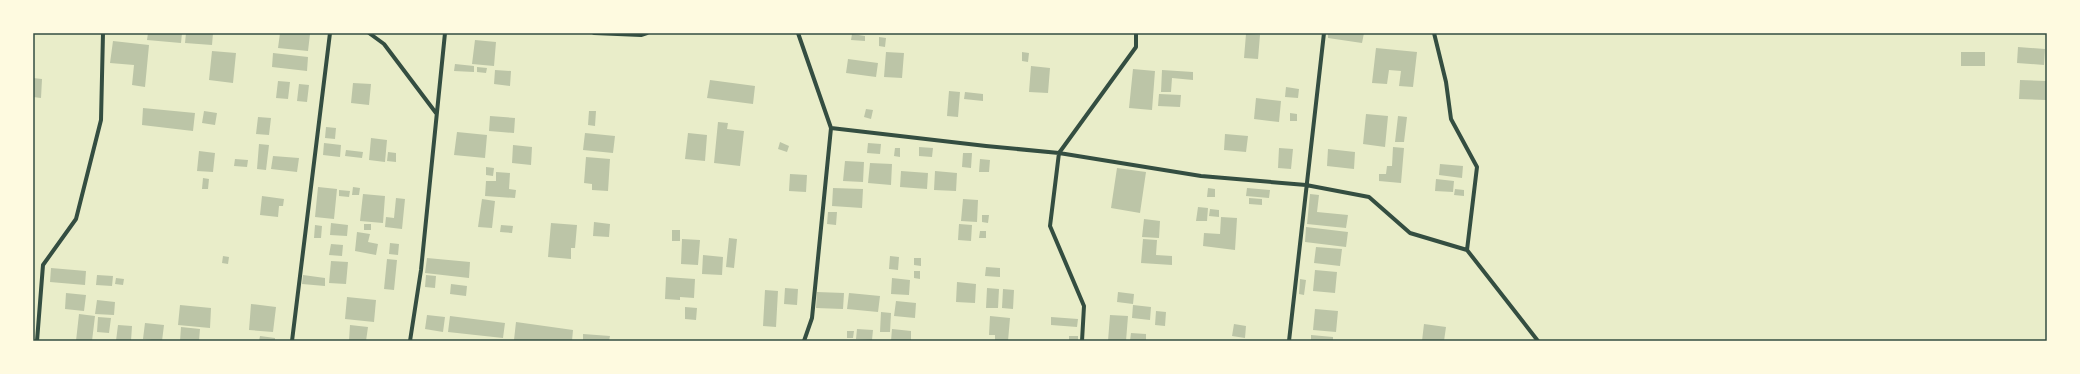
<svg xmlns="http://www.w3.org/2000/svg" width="2080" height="374" font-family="'Archivo Narrow',sans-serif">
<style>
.building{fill:#bcc5a7}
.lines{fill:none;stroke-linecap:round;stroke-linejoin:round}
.minor{stroke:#344e41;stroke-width:4}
.neatline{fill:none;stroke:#344e41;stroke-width:1.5}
</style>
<rect width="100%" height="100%" fill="#e9edc9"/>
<path class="building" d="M148,33H182L181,43L147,40Z
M186,33H213L212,45L185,43Z
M280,33L310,34L308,51L278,48Z
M1328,33H1364L1362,43L1328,38Z
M852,34L865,36V41L851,40Z
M1246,34L1260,35L1258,59L1244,58Z
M879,37L886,38L885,47L879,46Z
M475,40L496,42L494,66L472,64Z
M113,41L149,45L145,87L132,85L134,65L110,63Z
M2018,47L2045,49L2044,65L2017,63Z
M1376,48L1417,52L1413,87L1399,86L1401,71L1389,70L1387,84L1372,83Z
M212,51L236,53L233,83L209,80Z
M886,52L904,53L902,78L884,77Z
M1022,52L1029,53L1028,62L1022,61Z
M1961,52H1985V66H1961Z
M273,53L308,57L307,71L272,67Z
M848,59L878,63L876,77L846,73Z
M455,64L474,66V72L454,71Z
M1031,66L1050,68L1048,93L1029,92Z
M477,67L487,68L486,73L477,72Z
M1133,69L1155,71L1152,110L1129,108Z
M495,70L511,71L510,86L494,84Z
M1162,70L1193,72V80L1172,78L1171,92H1161Z
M33,78L42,79L41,98L33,97Z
M710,80L755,86L753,104L707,98Z
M2020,80L2046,81V100L2019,99Z
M278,81L290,82L288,99L276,98Z
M353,83L371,84L369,105L351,103Z
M299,84L309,85L307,102L297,101Z
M1286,87L1299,89L1298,98L1285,97Z
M949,91L960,92L958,117L947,116Z
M965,92L983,94V101L964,99Z
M1159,94L1181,95L1180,107L1158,106Z
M1256,98L1281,101L1279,122L1254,119Z
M143,108L195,113L193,131L142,125Z
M866,109L873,110L871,119L864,117Z
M204,111L217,113L215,125L202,123Z
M589,111H596L595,126L588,125Z
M1290,113L1297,114V121H1290Z
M1366,114L1388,116L1385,147L1363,144Z
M490,116L515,118L514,133L489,131Z
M1398,116L1407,117L1404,142H1395Z
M258,117L271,118L269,135L256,134Z
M718,122L728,123L727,129L744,131L740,166L714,163Z
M326,127L336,128L335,139L325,138Z
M457,132L487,135L485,158L454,155Z
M585,133L615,136L613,153L583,150Z
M688,133L707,135L705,161L685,159Z
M1225,134L1248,136L1246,152L1224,150Z
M371,138L387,140L385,162L369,160Z
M780,142L789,146L787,152L778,149Z
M324,143L341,145L340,157L323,155Z
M868,143L881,144L880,154L867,153Z
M259,144L269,145L266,170L257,169Z
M513,145L532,147L531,165L512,163Z
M919,147L933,148L932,157L919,156Z
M1393,147L1404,148L1401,183L1379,181V174H1386L1387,166H1392Z
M895,148H900V157L894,156Z
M1279,148L1293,149L1291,169L1278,168Z
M1328,149L1355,152L1354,169L1327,166Z
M346,150L363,152L362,158L345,156Z
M199,151L215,153L213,172L197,171Z
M388,152L396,153V162L387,161Z
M963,153H972L971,168L962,167Z
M273,156L299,158L297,172L271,169Z
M586,157L610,159L608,191L592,190V184L584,183Z
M235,159L248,160L247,167L234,166Z
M980,159L990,160L989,172H979Z
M845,161L864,162L863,182L843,181Z
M870,163L892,164L891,185L868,183Z
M1440,164L1463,166L1462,178L1439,175Z
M486,167L494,168L493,176L486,175Z
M1117,168L1146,172L1140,213L1111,208Z
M901,171L928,173L927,189L900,187Z
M935,171L957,173L956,191L934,190Z
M496,172L510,173L509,189L516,190L515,198L485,196L486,181H496Z
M790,174L807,175L806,192L789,191Z
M203,178L209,179L208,189H202Z
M1436,179L1454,181L1453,192L1435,191Z
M318,187L337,189L334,219L315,217Z
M353,187L360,188L359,195H352Z
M833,188L863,189L862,208L832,206Z
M1208,188L1215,189V197H1207Z
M1247,188L1270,190L1269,198L1246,196Z
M1455,189L1464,190V196L1454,195Z
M339,190L350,191L349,197L339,196Z
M363,194L385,196L383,223L360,221Z
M1310,194L1319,195L1317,212L1348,215L1346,228L1307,224Z
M262,196L284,199L283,206H279L278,217L260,215Z
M396,198L405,199L402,229L385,227L386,217L394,218Z
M1249,198L1262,199V205L1249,204Z
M482,199L495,201L492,228L478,227Z
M963,199L978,200L977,222L961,221Z
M1198,207L1208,208L1207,221H1196Z
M1210,209L1219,210V217L1209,216Z
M828,212H837L836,225L827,224Z
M982,215H989L988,223L982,222Z
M1221,217L1237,218L1235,250L1203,246L1204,233L1220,234Z
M1144,219L1160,221L1159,238L1142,237Z
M594,222L610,224L609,237L593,236Z
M331,223L348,225L347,236L330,235Z
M551,223L577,225L575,248H571V259L548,257Z
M364,224H371V230H364Z
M959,224L972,225L971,241L958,240Z
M315,225L322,226L321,238H314Z
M501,225L513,226L512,233L500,232Z
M1306,227L1348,232L1346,247L1305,242Z
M672,230H680V241H672Z
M980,231H986V238H979Z
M357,232L370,234L368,242L378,244L376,255L355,251Z
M729,238L737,239L734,268L726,267Z
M682,239L700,240L698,265L681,264Z
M1143,239L1157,240L1156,255L1172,256V265L1141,263Z
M390,243L399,244L398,255L389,254Z
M331,244L343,245L342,256L329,255Z
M1316,247L1342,249L1340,266L1314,263Z
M703,255L723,257L722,275L702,274Z
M223,256L229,257L228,264L222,263Z
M890,256L899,257L898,270L889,269Z
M427,258L470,262L469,278L425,273Z
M914,258H921V266L914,265Z
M387,259L397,260L394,290L384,289Z
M331,261L348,262L346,284L329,283Z
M986,267L1000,268V277L985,276Z
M51,268L86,271L85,285L50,282Z
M1315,270L1337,272L1335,293L1313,291Z
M914,271H920V279L914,278Z
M97,275L113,276L112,286L96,285Z
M303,275L325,278V286L302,284Z
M426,275L436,276L435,288L425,287Z
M666,277L695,279L694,298L680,297V300L665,299Z
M116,278L124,279L123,285L115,284Z
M892,278L910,280L909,295L891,294Z
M1300,279L1306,280L1304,295L1299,294Z
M957,282L976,284L975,303L956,302Z
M451,284L467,286L466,296L450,294Z
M785,288L798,289L797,305L784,304Z
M987,288L999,289L998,308H986Z
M1003,289L1014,290L1013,309L1002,308Z
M765,290L778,291L776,327L763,326Z
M817,292L844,293L843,309L816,308Z
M1118,292L1134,294L1133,304L1117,302Z
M66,293L86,295L84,311L65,309Z
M849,293L880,296L878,312L847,309Z
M347,297L376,300L374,322L345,319Z
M97,300L115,302L114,315L95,314Z
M896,301L916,303L915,318L894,316Z
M251,304L276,307L273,332L249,330Z
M180,305L211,308L210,328L178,325Z
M1133,305L1151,307L1150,320L1132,318Z
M685,307L697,308L696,320L685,319Z
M1315,309L1338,311L1336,332L1313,330Z
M1156,311L1166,312L1165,326L1155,325Z
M881,312L891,313L890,332H880Z
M79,314L95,316L92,341H76Z
M427,315L445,317L443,332L425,329Z
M1110,315L1128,316L1126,341H1108Z
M450,316L505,323L503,338L448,332Z
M990,316L1010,318L1008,341H995V335H989Z
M98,317L111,318L109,333L97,332Z
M1051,317L1078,319L1077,327L1051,325Z
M516,322L573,330L572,341L514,340Z
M145,323L164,325L162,341L143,339Z
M1234,324L1246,326L1245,338L1232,336Z
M1424,324L1446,327L1444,341H1422Z
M118,325L132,326L131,341H116Z
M350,325L368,327L366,341H349Z
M181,327L200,329L199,341H180Z
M857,329L873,330L872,340L856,339Z
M892,329L911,331V341H891Z
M847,331H854L853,338H847Z
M1131,333L1146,334V341H1130Z
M583,334L610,336L609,341H583Z
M1311,335L1333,337V341H1311Z
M260,336L275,338V341H259Z
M1069,336H1078V341H1069Z"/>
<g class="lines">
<path class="minor" d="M369,33L384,44L436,113
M594,33L641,35L647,33
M798,33L831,128L812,318L804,341
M1434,33L1446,82L1451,119L1477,167L1467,250L1538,341
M831,128L986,146L1059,153L1201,176L1306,185L1369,197L1410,233L1467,250
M37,341L43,265L76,219L101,120L103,33
M292,341L330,33
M410,341L421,270L445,33
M1082,341L1084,306L1050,226L1059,153L1136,47V33
M1289,341L1324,33"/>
</g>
<rect width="2080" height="374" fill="none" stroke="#fefae0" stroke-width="68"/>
<rect x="34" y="34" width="2012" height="306" class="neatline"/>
</svg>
